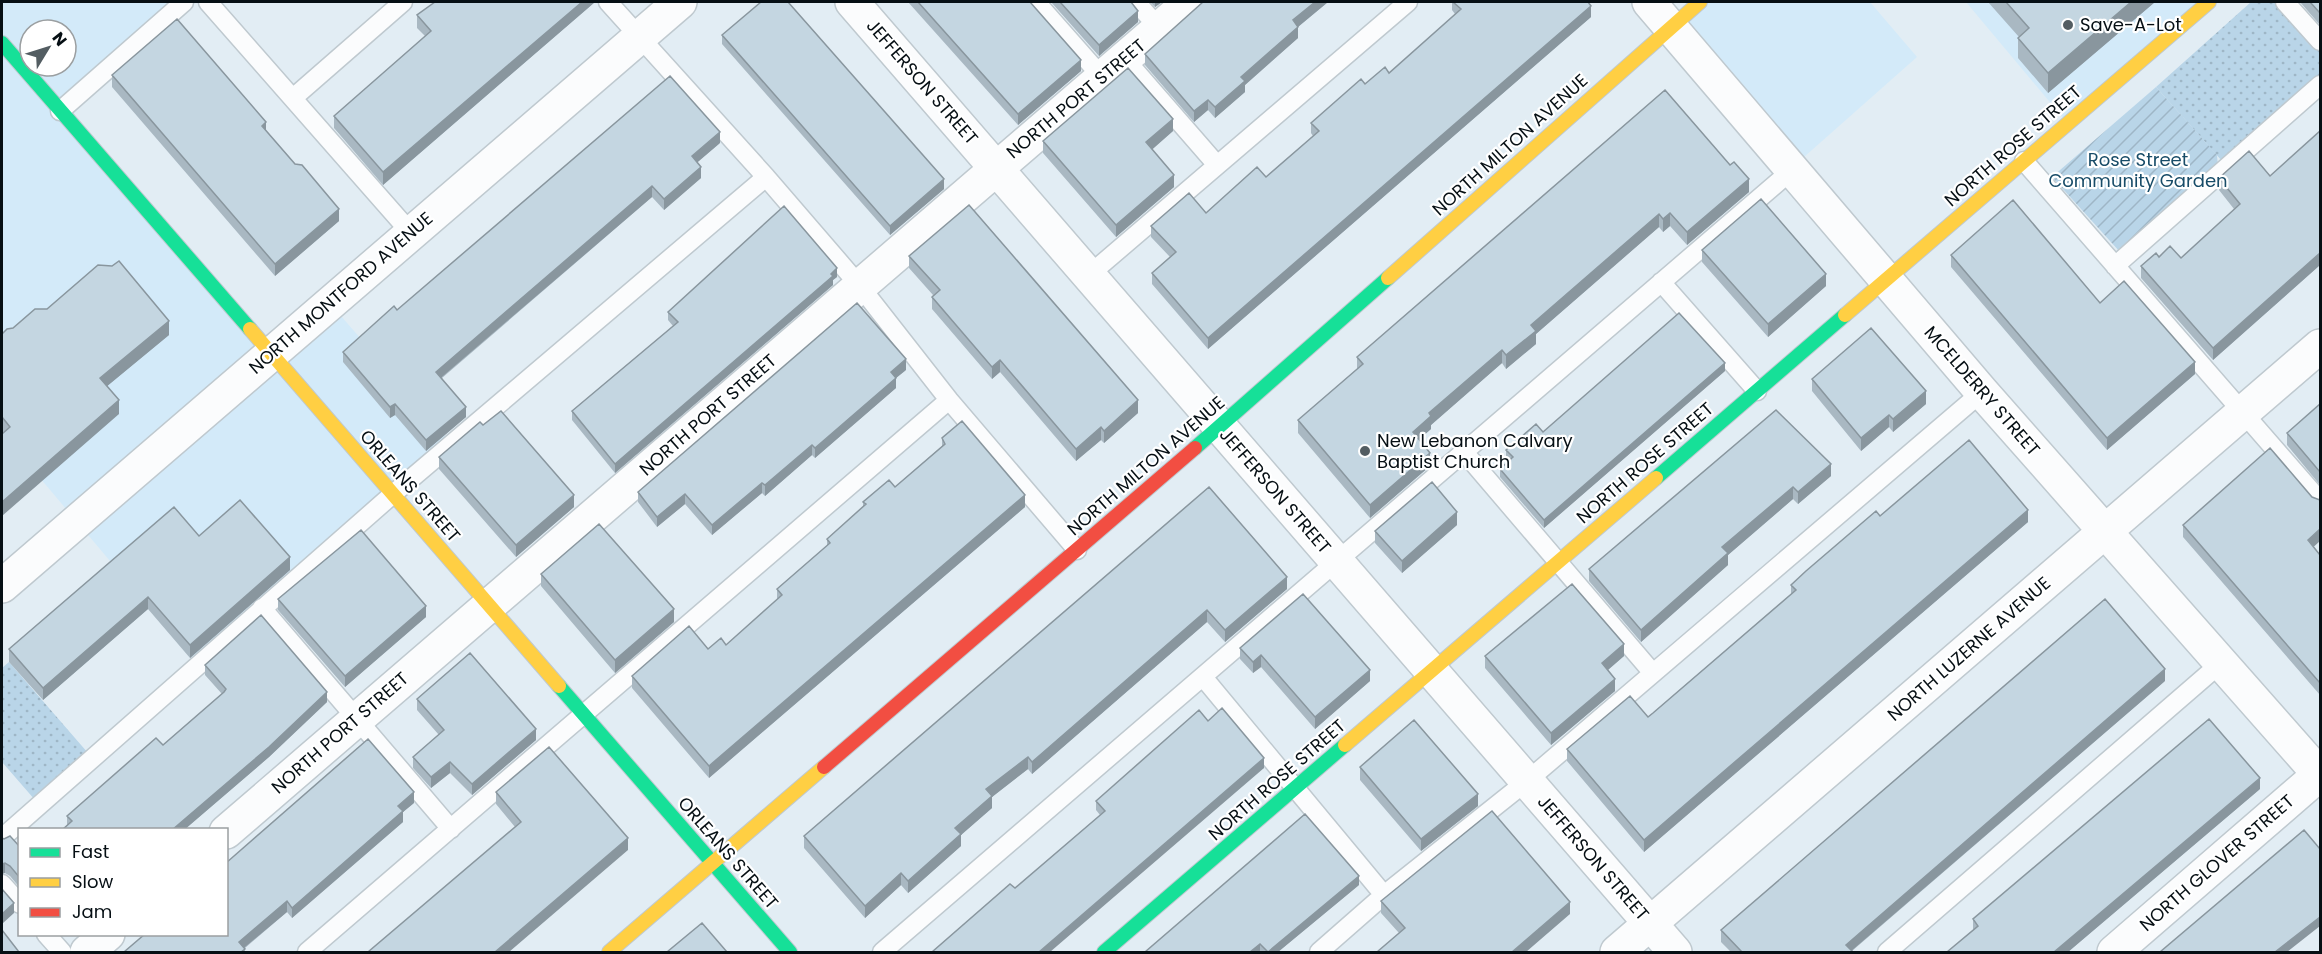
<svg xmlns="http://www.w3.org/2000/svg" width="2322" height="954" font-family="Poppins,sans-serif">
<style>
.built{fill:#d3eaf9;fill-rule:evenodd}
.grass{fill:url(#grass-dots)}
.garden{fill:url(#garden-furrows)}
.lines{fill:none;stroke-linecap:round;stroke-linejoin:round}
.lane-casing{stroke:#bfc9cf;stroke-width:21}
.street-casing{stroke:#bfc9cf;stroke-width:36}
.fast-casing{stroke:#bfc9cf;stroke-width:16}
.slow-casing{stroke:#bfc9cf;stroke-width:16}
.jam-casing{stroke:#bfc9cf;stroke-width:16}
.lane{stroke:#fbfcfd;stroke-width:18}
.street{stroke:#fbfcfd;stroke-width:33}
.fast{stroke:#16e098;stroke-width:14}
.slow{stroke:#ffcf43;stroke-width:14}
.jam{stroke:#f24e42;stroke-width:14}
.wall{fill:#a9b8c2}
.shaded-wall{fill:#89969e}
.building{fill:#c4d6e1;stroke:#89969e;stroke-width:1.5}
.poi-dot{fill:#535d62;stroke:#fff;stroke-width:2}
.labels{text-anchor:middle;stroke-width:4.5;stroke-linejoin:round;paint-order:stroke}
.poi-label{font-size:18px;fill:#060f14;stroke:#fff;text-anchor:start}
.street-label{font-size:18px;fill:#060f14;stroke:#fff}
.park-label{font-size:18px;fill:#184c68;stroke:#fff}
</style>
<defs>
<pattern id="grass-dots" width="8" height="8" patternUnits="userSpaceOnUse" patternTransform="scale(1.5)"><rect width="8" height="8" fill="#b9d5e8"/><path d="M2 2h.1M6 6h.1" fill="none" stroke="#9eb6c6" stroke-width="1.8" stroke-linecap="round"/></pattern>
<pattern id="garden-furrows" width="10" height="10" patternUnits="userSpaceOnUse" patternTransform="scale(1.5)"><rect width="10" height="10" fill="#b9d5e8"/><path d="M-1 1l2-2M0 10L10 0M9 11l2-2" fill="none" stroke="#9eb6c6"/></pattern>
</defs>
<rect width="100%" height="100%" fill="#e2edf4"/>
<path class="built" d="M2,2H178L57,105L280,353L334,308L457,449L403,499L202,670L2,433ZM30,30H66V66H30Z
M1703,2H1870L1917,57L1795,165L1677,24Z
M1966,2H2210L2069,125Z"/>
<path class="grass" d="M2251,2H2279L2320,50V80L2222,161L2156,87Z
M9,662L88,753L35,800L2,762V668Z"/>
<path class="garden" d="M2156,87L2217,155L2218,167L2120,252L2052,177Z"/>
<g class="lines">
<g class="lane-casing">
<path id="lane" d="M208,2L411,233
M608,2L766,177L859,285L949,400L1077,550
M1036,2L1102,77
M1136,2L1159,28
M2285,2L2320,41
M1124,58L1217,165
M293,98L403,2
M60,111L184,2
M2024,161L2320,501
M2115,266L2320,85
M1089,275L1408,2
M1661,282L1757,391
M1464,452L1652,672
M262,608L451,829
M1203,677L1384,895
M2,838L393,494L766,177
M2,884L20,904
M46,934L62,952
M307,952L949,400
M882,952L1792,170
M1319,952L1384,895L1527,781L1982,392
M1887,952L2221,663"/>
</g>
<g class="street-casing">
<path id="street" d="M852,2L1675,952
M1649,2L1982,392L2320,775
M2,586L680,2
M226,832L1190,2
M87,952L108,934
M1617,952L2320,346
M2114,952L2320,774"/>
</g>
<g class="fast-casing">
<path id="fast" d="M2,43L250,329
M1195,448L1388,278
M1656,478L1845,315
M559,686L790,952
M1104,952L1345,745"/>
</g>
<g class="slow-casing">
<path id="slow" d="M1388,278L1700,2
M1845,315L2209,2
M250,329L559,686
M1345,745L1656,478
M609,952L824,767"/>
</g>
<g class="jam-casing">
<path id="jam" d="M824,767L1195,448"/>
</g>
<use href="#lane" class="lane"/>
<use href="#street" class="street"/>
<use href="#fast" class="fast"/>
<use href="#slow" class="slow"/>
<use href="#jam" class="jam"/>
</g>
<path class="wall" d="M595,2L383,185L334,128V116L425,36L417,28V15Z
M908,2H1030L1081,71L1018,125Z
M1051,2H1131L1138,22L1099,56Z
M1150,2H1162L1155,7Z
M1328,2L1298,27V38L1245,85V92L1215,118L1208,110L1194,122L1145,65V54Z
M1452,2H1588L1591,17L1208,349L1152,284V273L1170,257L1151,237V226L1206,213L1266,177L1313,136L1311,133V123L1365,84L1389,73L1455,14L1452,10Z
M1988,2H2155L2048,93L2018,58V38L2019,37Z
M2300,2H2320V25Z
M722,35L944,189L890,235L722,44Z
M112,75L266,131L339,221L275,276L112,87Z
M1665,90L1749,192L1687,245L1670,226L1663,232L1659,227L1536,334V344L1506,369L1502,363L1431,425V429L1419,439L1430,466L1370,518L1298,433V420L1357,369V357Z
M1173,131L1152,149L1174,187L1116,237L1043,153V141Z
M2320,131V265L2213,360L2141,278V266L2159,257L2181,258L2234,209L2219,190V178L2270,176Z
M720,143L697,162L701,178L664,210L652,197L442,378L466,417L426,451L395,415L390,418L343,362V352L397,310Z
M1702,250L1826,286L1768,337L1702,262Z
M1951,255L2100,303L2195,374L2107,450L1951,267Z
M909,256L1138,413L1104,443L1101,440L1076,461L1000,372L992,379L932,309V297L933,295L909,268Z
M837,277L833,280V285L615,473L572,420V411L673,326L668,320V312Z
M13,328L169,335L107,386L119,414L3,433L2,431V334Z
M906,370L896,378V388L815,458L812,455L765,496L762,493L712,535L685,504L657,527L638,502V492Z
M1725,371L1544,528L1500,477V469L1509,461L1506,458V450L1543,432Z
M1812,379L1926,404L1893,432L1889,427L1861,451L1812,391Z
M2320,404V485L2287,445V433Z
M1776,410L1831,476L1798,504L1793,499L1728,555V565L1641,642L1589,581V569Z
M483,425L574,507L516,557L439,469V457Z
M942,438L1025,507L709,778L632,688V676L708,649L726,645L777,600V589L827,546V539L863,507V502L895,487L942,446Z
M1209,487L1287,589L1225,642L1207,622L1032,774L1028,769L992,797V808L961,835V846L908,893L901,885L865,918L804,848V836Z
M2312,497L2314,547L2320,555V695L2183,537V525Z
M1880,516L2028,522L1644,852L1567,761V749L1648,717L1791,594V585Z
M1457,525L1402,573L1375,543V531Z
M199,536L290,570L190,658L148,609L43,700L9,662V649Z
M541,574L674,622L615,673L541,586Z
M278,599L426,617L345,687L278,610Z
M1240,648L1370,681L1315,729L1261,667L1253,673L1240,659Z
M1485,656H1624L1608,670L1615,691L1551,745L1485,668Z
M205,665L327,702L269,757L184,830H62L67,825V816L163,745L222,694L205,675Z
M2165,681L1852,951L1853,952H1731L1721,942V930Z
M417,699L536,740L472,795L450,773L431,788L413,768V757L439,735L417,710Z
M1208,721L1264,768L1015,888L1100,815L1096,810V801Z
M1360,767L1478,806L1421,851L1360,780Z
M2260,789L2068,952H1947L1973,931V919Z
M496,792L628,850L515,827L496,804Z
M414,803L403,812V822L292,918L287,912L245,948V952H124Z
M2,838L20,847V888L10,876L5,873Z
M1359,885L1278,952H1145Z
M1381,901L1570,914L1399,933L1381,913Z"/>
<path class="shaded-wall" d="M582,2H595L383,185V172Z
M1155,2H1162L1155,7Z
M1315,2H1328L1293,31V20Z
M2131,2H2155L2048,93V73Z
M1591,6V17L1208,349V338Z
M1138,11V22L1099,56V45Z
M1298,27V38L1245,85V92L1215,118V107L1241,77Z
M1081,60V71L1018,125V114Z
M1208,100V110L1194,122V111Z
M1173,119V131L1146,155V142Z
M266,122V134L262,126Z
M720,132V143L692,167V156Z
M701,167V178L664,210V199Z
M1174,175V187L1116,237V225Z
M944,179V189L890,235V226Z
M1749,179V192L1687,245V232Z
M652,186V197L436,382V372Z
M339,209V221L275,276V264Z
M1670,213V226L1663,232V219Z
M1659,214V227L1536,334V344L1506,369V355L1531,325Z
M2320,253V265L2213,360V348Z
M837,268V277L833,280V285L615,473V464Z
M1826,274V286L1768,337V324Z
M169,321V335L100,392V378Z
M1502,350V363L1431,425V429L1413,445V432L1429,413Z
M906,359V370L891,382V372Z
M1000,360V372L992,379V367Z
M2195,362V374L2107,450V438Z
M1725,363V371L1544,528V520Z
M896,378V388L815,458V448Z
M1926,391V404L1893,432V419Z
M119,400V414L2,516V502Z
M1138,400V413L1104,443V431Z
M395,404V415L390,418V407Z
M466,407V417L426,451V440Z
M1889,415V427L1861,451V438Z
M1101,427V440L1076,461V449Z
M812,445V455L765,496V485Z
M1430,453V466L1370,518V505Z
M1831,464V476L1798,504V492Z
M762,483V493L712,535V525Z
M1793,487V499L1728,555V565L1641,642V630L1722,547Z
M685,494V504L657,527V517Z
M574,495V507L516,557V545Z
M1025,495V507L709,778V766Z
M2028,510V522L1644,852V840Z
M1457,512V525L1402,573V561Z
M2320,529V541L2308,552V540Z
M290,557V570L190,658V645Z
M1287,577V589L1225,642V630Z
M148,597V609L43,700V688Z
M426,606V617L345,687V676Z
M674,609V622L615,673V660Z
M1207,610V622L1032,774V762Z
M1624,644V656L1602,675V663Z
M1261,655V667L1253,673V662Z
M2165,669V681L1850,952L1846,945Z
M1370,670V681L1315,729V717Z
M1615,679V691L1551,745V733Z
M327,692V702L269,757L184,830H172Z
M536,729V740L472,795V784Z
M1028,757V769L992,797V808L961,835V846L908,893V881L955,828L986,789Z
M1264,758V768L1050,952H1039Z
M450,762V773L431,788V777Z
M2260,778V789L2068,952H2054Z
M414,792V803L403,812V822L292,918V908L398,806Z
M1478,794V806L1421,851V839Z
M628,838V850L509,952H495Z
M5,863V873L2,874V864Z
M901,873V885L865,918V906Z
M1359,876V885L1278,952H1268Z
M287,901V912L239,952V942Z
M1570,902V914L1526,952H1512Z
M14,903V913L2,924V914Z
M2320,917V926L2287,952H2275Z
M1260,944V952H1250Z"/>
<path class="building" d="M435,2H582L383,172L334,116L431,31L417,15Z
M761,2H788L944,179L890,226L722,35Z
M918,2H1030L1081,60L1018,114Z
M1060,2H1131L1138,11L1099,45Z
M1203,2H1315L1293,20L1298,27L1241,77L1245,81L1215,107L1208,100L1194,111L1145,54Z
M1453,2H1588L1591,6L1208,338L1152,273L1176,252L1151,226L1189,193L1206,213L1257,167L1266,177L1319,131L1311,123L1361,79L1365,84L1385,67L1389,73L1461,9Z
M2006,2H2131L2048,73L2018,38L2029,28Z
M2310,2H2320V13Z
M177,19L266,122L262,126L295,164L302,165L339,209L275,264L112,75Z
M1128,68L1173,119L1146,142L1174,175L1116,225L1043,141Z
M670,76L720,132L692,156L701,167L664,199L652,186L436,372L466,407L426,440L395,404L390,407L343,352L394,306L397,310Z
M1665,90L1730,165L1734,162L1749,179L1687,232L1670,213L1663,219L1659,214L1531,325L1536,331L1506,355L1502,350L1429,413L1431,416L1413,432L1430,453L1370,505L1298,420L1363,364L1357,357Z
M2320,131V253L2213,348L2141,266L2156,253L2159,257L2170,246L2181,258L2240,204L2219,178L2249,151L2270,176Z
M1761,199L1826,274L1768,324L1702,250Z
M2013,200L2100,303L2124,281L2195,362L2107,438L1951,255Z
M969,205L1138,400L1104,431L1101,427L1076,449L1000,360L992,367L932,297L940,290L909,256Z
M784,206L837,268L831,274L833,276L615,464L572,411L678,322L668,312Z
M119,261L169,321L100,378L119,400L2,502V434L10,427L2,417V334L7,329L13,328L35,309H47L98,265L112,266Z
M857,303L906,359L891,372L896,378L815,448L812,445L765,485L762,483L712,525L685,494L657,517L638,492Z
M1679,313L1725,363L1544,520L1500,469L1513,457L1506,450L1536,424L1543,432Z
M1871,328L1926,391L1893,419L1889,415L1861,438L1812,379Z
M2320,404V472L2287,433Z
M1776,410L1831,464L1798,492L1793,487L1722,547L1728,553L1641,630L1589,569Z
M501,411L574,495L516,545L439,457L480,422L483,425Z
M962,421L1025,495L709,766L632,676L689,626L708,649L721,638L726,645L782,595L777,589L830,543L827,539L866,504L863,502L889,480L895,487L945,444L942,438Z
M1969,440L2028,510L1644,840L1567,749L1630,696L1648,717L1653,713L1796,590L1791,585L1806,571L1876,511L1880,516Z
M2270,448L2312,497L2320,500V529L2308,540L2320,555V683L2183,525Z
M1432,482L1457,512L1402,561L1375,531Z
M1209,487L1287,577L1225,630L1207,610L1032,762L1028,757L986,789L992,796L955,828L961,834L908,881L901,873L865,906L804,836Z
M240,500L290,557L190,645L148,597L43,688L9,649L174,507L199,536Z
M599,524L674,609L615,660L541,574Z
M361,530L426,606L345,676L278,599Z
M1572,584L1624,644L1602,663L1615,679L1551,733L1485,656Z
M1303,594L1370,670L1315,717L1261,655L1253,662L1240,648Z
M2105,599L2165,669L1846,945L1853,952H1742L1721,930Z
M261,615L327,692L269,747L172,830H62L72,821L67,816L156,738L163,745L224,692L226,689L205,665Z
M470,653L536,729L472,784L450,762L431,777L413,757L444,730L417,699Z
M1222,708L1264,758L1039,952H932L1010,884L1015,888L1105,811L1096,801L1199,710L1208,721Z
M2209,719L2260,778L2054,952H1947L1978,926L1973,919Z
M1414,720L1478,794L1421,839L1360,767Z
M368,739L414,792L398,806L403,811L292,908L287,901L239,942L245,949L241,952H124L145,934H226V863Z
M549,747L628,838L495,952H368L521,822L496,792Z
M1492,811L1570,902L1512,952H1377L1405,928L1381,901Z
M1305,814L1359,876L1268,952L1260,944L1250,952H1145Z
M2304,830L2320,849V917L2275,952H2160Z
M10,836L20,847V878L10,866L5,863L2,864V838L4,839Z
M2,889L14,903L2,914Z
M702,923L727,952H667Z
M2,930L19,952H2Z"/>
<g class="poi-dot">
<circle cx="2068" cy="25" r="6"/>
<circle cx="1365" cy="451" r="6"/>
</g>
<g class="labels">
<g class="poi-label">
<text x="2080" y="31">Save-A-Lot</text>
<text x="1377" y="447">New Lebanon Calvary<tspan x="1377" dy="21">Baptist Church</tspan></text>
</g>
<g class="street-label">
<text transform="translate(922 82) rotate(49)" y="6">JEFFERSON STREET</text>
<text transform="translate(1076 99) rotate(-40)" y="6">NORTH PORT STREET</text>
<text transform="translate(1510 145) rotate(-42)" y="6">NORTH MILTON AVENUE</text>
<text transform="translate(2013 146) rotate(-41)" y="6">NORTH ROSE STREET</text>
<text transform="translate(341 293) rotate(-41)" y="6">NORTH MONTFORD AVENUE</text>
<text transform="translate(1982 391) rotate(49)" y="6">MCELDERRY STREET</text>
<text transform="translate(708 415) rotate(-41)" y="6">NORTH PORT STREET</text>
<text transform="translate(1645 463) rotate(-41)" y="6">NORTH ROSE STREET</text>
<text transform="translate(1146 466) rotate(-41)" y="6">NORTH MILTON AVENUE</text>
<text transform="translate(410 486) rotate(49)" y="6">ORLEANS STREET</text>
<text transform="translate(1275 491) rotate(49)" y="6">JEFFERSON STREET</text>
<text transform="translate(1969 649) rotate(-41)" y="6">NORTH LUZERNE AVENUE</text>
<text transform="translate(340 733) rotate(-41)" y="6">NORTH PORT STREET</text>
<text transform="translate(1277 780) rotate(-41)" y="6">NORTH ROSE STREET</text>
<text transform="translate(728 853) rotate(49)" y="6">ORLEANS STREET</text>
<text transform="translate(1593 858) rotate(49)" y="6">JEFFERSON STREET</text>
<text transform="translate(2217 863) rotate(-41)" y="6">NORTH GLOVER STREET</text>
</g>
<g class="park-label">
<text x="2138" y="166">Rose Street<tspan x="2138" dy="21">Community Garden</tspan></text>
</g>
</g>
<rect width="2322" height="954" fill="none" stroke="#060f14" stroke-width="6"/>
<rect x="18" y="828" width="210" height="108" fill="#ffffff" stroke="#9b9fa1" stroke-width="1.5"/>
<rect x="30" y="848" width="30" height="9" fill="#16e098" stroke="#9b9fa1" stroke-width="1.5"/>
<text x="72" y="858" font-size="18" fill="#060f14">Fast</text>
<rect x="30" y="878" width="30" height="9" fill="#ffcf43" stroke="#9b9fa1" stroke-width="1.5"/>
<text x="72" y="888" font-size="18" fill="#060f14">Slow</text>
<rect x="30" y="908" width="30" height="9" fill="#f24e42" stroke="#9b9fa1" stroke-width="1.5"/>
<text x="72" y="918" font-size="18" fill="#060f14">Jam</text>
<g transform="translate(48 48) rotate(52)"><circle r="28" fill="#ffffff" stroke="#9b9fa1" stroke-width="1.5"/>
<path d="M0-4.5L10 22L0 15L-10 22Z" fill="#535d62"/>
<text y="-9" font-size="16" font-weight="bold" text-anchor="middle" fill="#060f14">N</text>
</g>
</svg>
